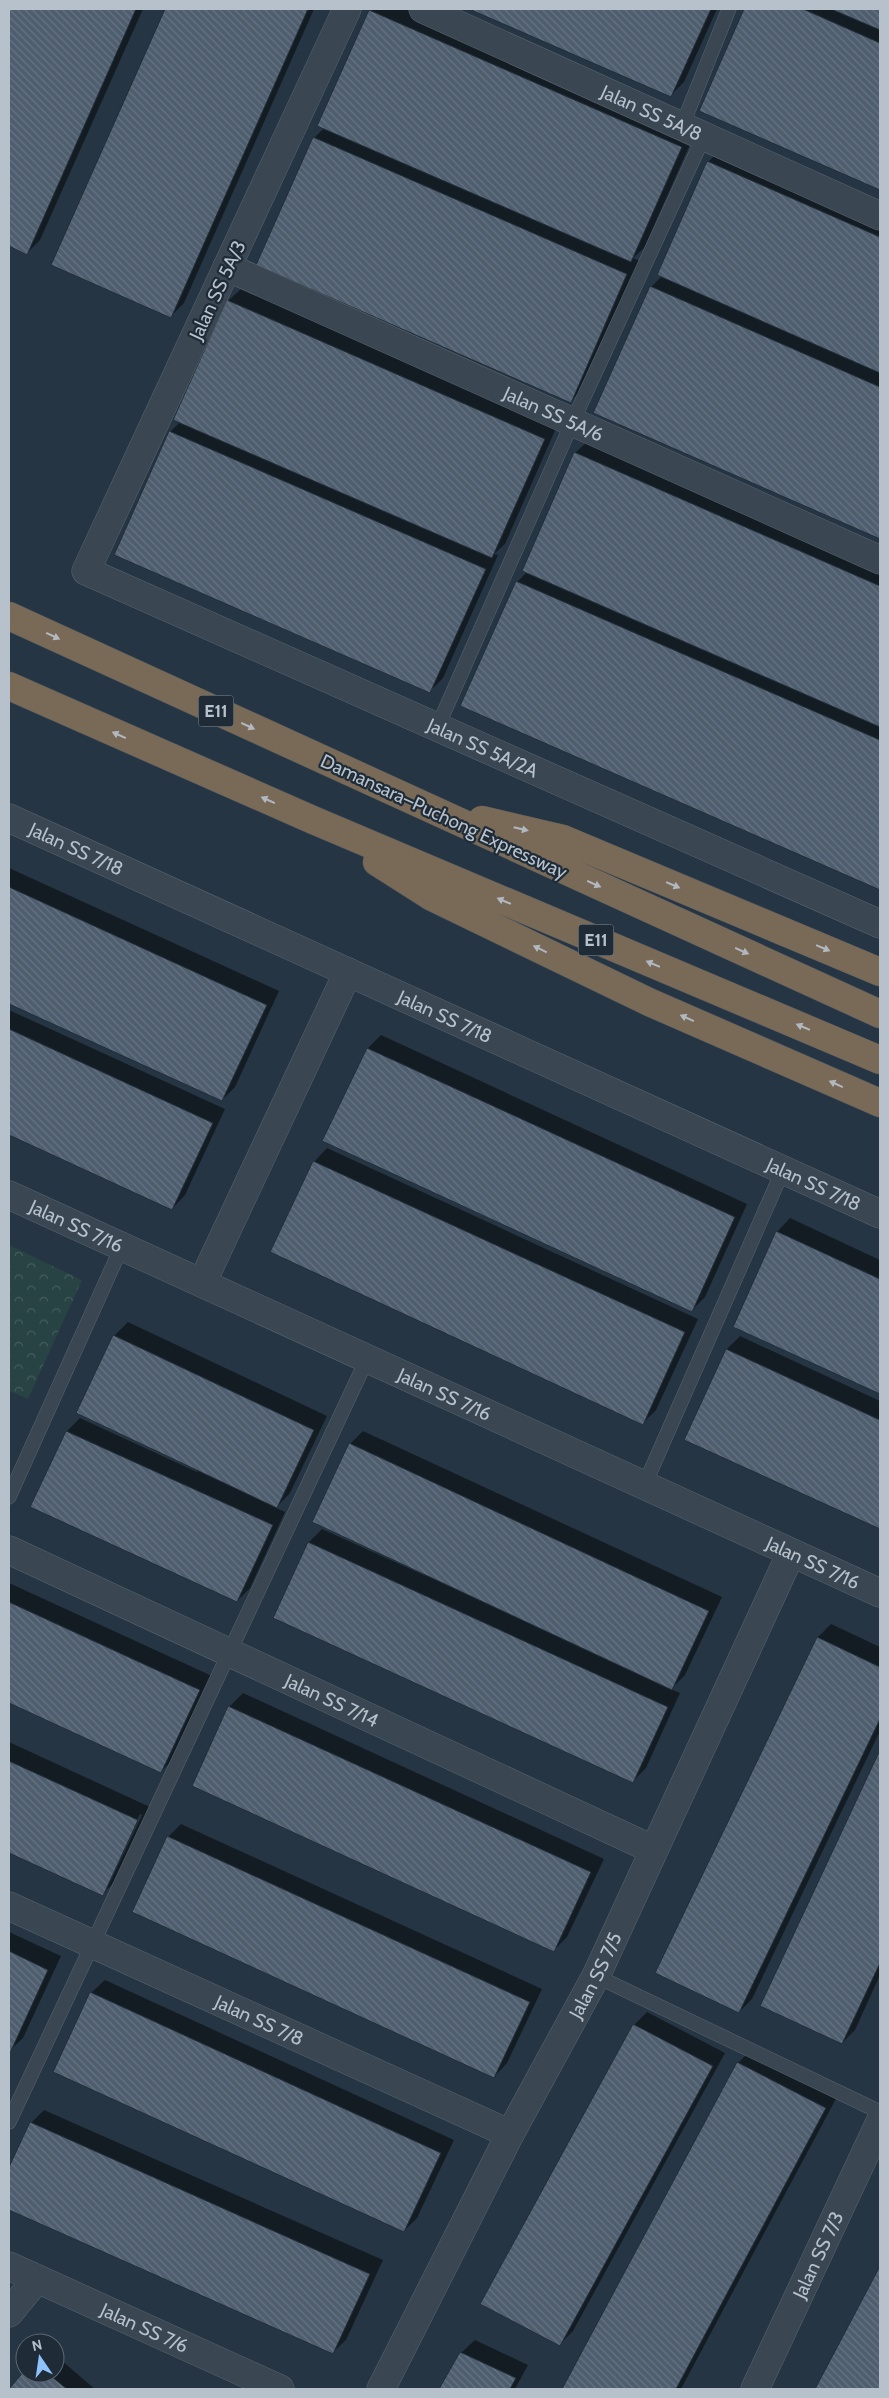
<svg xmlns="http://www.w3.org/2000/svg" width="889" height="2398" font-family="Cabin,sans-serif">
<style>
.forest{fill:url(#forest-crowns)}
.shadow{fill:#0007;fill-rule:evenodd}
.building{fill:url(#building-back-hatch);stroke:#212e3a}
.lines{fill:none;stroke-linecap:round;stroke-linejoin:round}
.lane-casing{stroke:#586470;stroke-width:15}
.street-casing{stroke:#586470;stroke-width:29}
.highway-casing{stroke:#45515d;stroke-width:29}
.lane{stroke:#3a4753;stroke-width:14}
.street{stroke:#3a4753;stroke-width:28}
.highway{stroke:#796957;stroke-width:28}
.oneway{fill:#b1b8c0}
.labels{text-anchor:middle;stroke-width:4.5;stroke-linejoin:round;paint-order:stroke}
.shield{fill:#1f2c38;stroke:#8994a0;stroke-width:1}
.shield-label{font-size:18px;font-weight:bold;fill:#b7c1cc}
.street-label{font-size:19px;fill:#b7c1cc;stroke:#1f2c38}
</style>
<defs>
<pattern id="forest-crowns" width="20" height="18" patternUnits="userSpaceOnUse" patternTransform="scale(1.25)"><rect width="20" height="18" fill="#284344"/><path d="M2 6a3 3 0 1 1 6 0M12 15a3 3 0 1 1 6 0" fill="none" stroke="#455c5e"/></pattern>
<pattern id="building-back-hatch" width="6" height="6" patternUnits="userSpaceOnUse" patternTransform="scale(1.25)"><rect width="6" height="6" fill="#4f5e6e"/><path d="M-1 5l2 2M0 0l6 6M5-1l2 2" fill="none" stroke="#667382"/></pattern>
</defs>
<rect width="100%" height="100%" fill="#263543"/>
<path class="forest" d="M9,1245L82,1280L28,1399L9,1391Z"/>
<path class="shadow" d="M9,9H143L40,240L27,253L9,245Z
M166,9H314L184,303L171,316L53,265Z
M372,9H409L695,133L644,248L633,258L640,261L584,388L570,401L314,138L325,127Z
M473,9H717L684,82L671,95Z
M746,9H880V188L701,110Z
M721,149L880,218V538L595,413L651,287L662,276L708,162Z
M242,288L557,426L505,544L494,554L498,555L443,678L430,691L116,554L170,432L180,422L228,301Z
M589,440L880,567V888L462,706L517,582L527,572L575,453Z
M9,868L279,991L235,1087L222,1100L9,1003Z
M9,1010L225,1109L185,1195L172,1209L9,1134Z
M381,1035L747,1204L705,1297L692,1310L368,1048Z
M327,1148L698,1319L656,1410L643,1423L314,1162Z
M790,1218L880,1260V1393L735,1326L777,1232Z
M128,1322L327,1416L290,1493L276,1508L285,1512L250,1588L237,1601L32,1507L67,1431L80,1418L197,1472L198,1469L114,1336Z
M740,1336L880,1401V1528L686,1439L727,1349Z
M363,1431L722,1597L685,1675L671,1689L680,1693L646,1768L633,1781L274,1617L309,1542L322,1529L426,1576L427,1574L350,1444Z
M9,1583L212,1676L174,1758L161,1772L9,1702Z
M831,1624L880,1647V1731L752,1999L739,2012L818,1637Z
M243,1693L604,1859L567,1937L554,1950L193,1785L229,1707Z
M9,1742L150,1807L116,1881L102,1894L9,1851ZM140,1814L142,1815L111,1880H109Z
M880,1753V1975L855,2030L842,2043L762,2005Z
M181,1824L542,1989L507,2063L494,2077L168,1837Z
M9,1932L61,1956L23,2038L9,2051Z
M105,1980L454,2140L417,2218L404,2231L91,1993Z
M647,2012L725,2053L573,2331L560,2344L634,2025Z
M751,2050L838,2095L681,2389H564L738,2063Z
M44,2110L383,2260L346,2340L332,2353L9,2209V2170L31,2123Z
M880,2268V2389H816Z
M475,2340L528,2365L515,2389L440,2388L461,2353Z
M55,2355L95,2389H11L25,2372L55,2373Z"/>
<path class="building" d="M9,9H136L27,255L9,246Z
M165,9H308L171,318L51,265Z
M469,9H711L671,97Z
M744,9H803L880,43V190L699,111Z
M831,9H880V30Z
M369,10L682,147L631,262L317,126Z
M313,137L627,274L571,403L256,265Z
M707,161L880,237V373L657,275Z
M650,286L880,387V539L593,413Z
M227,300L545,439L492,558L173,420Z
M169,431L486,569L430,693L114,555Z
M574,452L880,586V727L522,571Z
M516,581L880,740V890L460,706Z
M9,887L267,1005L222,1101L9,1004Z
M9,1029L213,1123L172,1210L9,1135Z
M367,1048L735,1217L692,1312L322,1141Z
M313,1161L685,1332L643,1425L270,1252Z
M776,1231L880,1279V1394L733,1327Z
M113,1335L314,1430L277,1508L76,1413Z
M726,1349L880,1420V1529L684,1440Z
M66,1431L273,1525L237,1602L30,1507Z
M349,1443L709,1611L672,1690L312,1522Z
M308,1542L668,1707L633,1783L273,1618Z
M9,1602L200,1690L161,1773L9,1703Z
M817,1637L880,1667V1719L739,2013L655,1973Z
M228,1706L591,1872L554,1952L192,1786Z
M880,1750V1963L842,2044L760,2006Z
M9,1761L138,1820L103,1896L9,1853Z
M167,1836L530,2002L494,2078L132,1912Z
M9,1951L48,1970L10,2053H9Z
M90,1992L441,2153L404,2232L53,2072Z
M633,2024L713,2066L560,2346L480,2304Z
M737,2062L826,2108L676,2389H562Z
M30,2122L370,2274L333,2354L9,2210V2167Z
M880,2266V2389H815Z
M460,2352L516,2378L510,2389H439Z
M25,2370V2373H47L67,2389H9Z"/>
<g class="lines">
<g class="lane-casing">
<path id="lane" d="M682,126L729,9
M437,728L572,423L704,136
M644,1486L783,1170
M9,1497L122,1246
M596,1976L880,2112
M9,2122L367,1359"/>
</g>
<g class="street-casing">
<g id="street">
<path id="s1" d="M347,9L86,571L880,924"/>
<path id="s2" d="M423,9L880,216"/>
<path id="s3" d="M227,267L880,560"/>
<path id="s4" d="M9,818L880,1214"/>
<path id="s5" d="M9,1195L880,1593"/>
<path d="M202,1283L348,972"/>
<path id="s6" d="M9,1550L654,1850"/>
<path id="s7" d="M9,1906L510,2134"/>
<path id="s8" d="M9,2266L280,2389"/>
<path d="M9,2313L37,2279"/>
<path id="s9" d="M381,2389L510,2134L596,1976L791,1553"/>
<path id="s10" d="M755,2389L880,2122"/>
</g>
</g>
<g class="highway-casing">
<path id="highway" d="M9,616L880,1014
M9,686L313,820L880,1060
M482,820L563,839L880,972
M377,862L432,897L649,1002L880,1103"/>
</g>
<use href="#lane" class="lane"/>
<use href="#street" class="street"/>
<use href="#highway" class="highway"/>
</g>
<defs><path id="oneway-solid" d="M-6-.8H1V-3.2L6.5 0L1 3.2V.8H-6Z" transform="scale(1.25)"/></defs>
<g class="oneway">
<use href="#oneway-solid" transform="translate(53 636) rotate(25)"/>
<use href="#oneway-solid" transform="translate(248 726) rotate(25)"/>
<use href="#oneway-solid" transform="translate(119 735) rotate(-156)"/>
<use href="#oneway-solid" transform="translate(268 800) rotate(-156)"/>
<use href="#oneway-solid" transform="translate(521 829) rotate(13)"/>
<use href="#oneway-solid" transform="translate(594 884) rotate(24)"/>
<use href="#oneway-solid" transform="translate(673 885) rotate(23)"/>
<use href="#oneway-solid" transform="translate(504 901) rotate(-157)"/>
<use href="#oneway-solid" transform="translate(823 948) rotate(23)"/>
<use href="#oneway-solid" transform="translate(540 949) rotate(-154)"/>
<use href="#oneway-solid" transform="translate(742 951) rotate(24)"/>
<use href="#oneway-solid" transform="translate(653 964) rotate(-157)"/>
<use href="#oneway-solid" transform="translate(687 1018) rotate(-156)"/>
<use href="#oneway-solid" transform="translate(803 1027) rotate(-157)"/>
<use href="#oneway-solid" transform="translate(836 1084) rotate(-156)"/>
</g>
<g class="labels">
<g class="shield">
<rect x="198.5" y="695.5" width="35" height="31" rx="4"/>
<rect x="578.5" y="924.5" width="35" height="31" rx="4"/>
</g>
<g class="shield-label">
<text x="216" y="717">E11</text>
<text x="596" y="946">E11</text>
</g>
<g class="street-label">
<text dy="7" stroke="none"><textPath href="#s2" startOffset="251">Jalan SS 5A/8</textPath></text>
<text transform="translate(217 290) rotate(-65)" y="7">Jalan SS 5A/3</text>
<text dy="7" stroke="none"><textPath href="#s3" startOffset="358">Jalan SS 5A/6</textPath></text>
<text dy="7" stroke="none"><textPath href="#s1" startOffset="1054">Jalan SS 5A/2A</textPath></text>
<text transform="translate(444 816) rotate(25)" y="7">Damansara–Puchong Expressway</text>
<text dy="7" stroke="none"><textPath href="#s4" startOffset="74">Jalan SS 7/18</textPath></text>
<text dy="7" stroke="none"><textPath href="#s4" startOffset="479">Jalan SS 7/18</textPath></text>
<text dy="7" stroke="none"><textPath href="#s4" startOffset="884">Jalan SS 7/18</textPath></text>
<text dy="7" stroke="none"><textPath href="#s5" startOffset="74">Jalan SS 7/16</textPath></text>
<text dy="7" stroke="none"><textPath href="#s5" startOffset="479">Jalan SS 7/16</textPath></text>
<text dy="7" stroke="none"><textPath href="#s5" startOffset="884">Jalan SS 7/16</textPath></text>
<text dy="7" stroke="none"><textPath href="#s6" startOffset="356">Jalan SS 7/14</textPath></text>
<text dy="7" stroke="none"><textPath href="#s9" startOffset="466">Jalan SS 7/5</textPath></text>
<text dy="7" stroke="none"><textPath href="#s7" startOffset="275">Jalan SS 7/8</textPath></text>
<text dy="7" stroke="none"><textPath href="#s10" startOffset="148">Jalan SS 7/3</textPath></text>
<text dy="7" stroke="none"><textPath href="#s8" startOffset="149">Jalan SS 7/6</textPath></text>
</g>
</g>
<rect width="889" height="2398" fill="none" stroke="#b7c1cc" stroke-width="20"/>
<g transform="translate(40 2358) rotate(347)"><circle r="24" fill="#1f2c38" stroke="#5c6873"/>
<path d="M0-4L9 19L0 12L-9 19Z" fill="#8ec2fb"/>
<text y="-8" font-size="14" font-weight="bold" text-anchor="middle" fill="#b7c1cc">N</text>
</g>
</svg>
